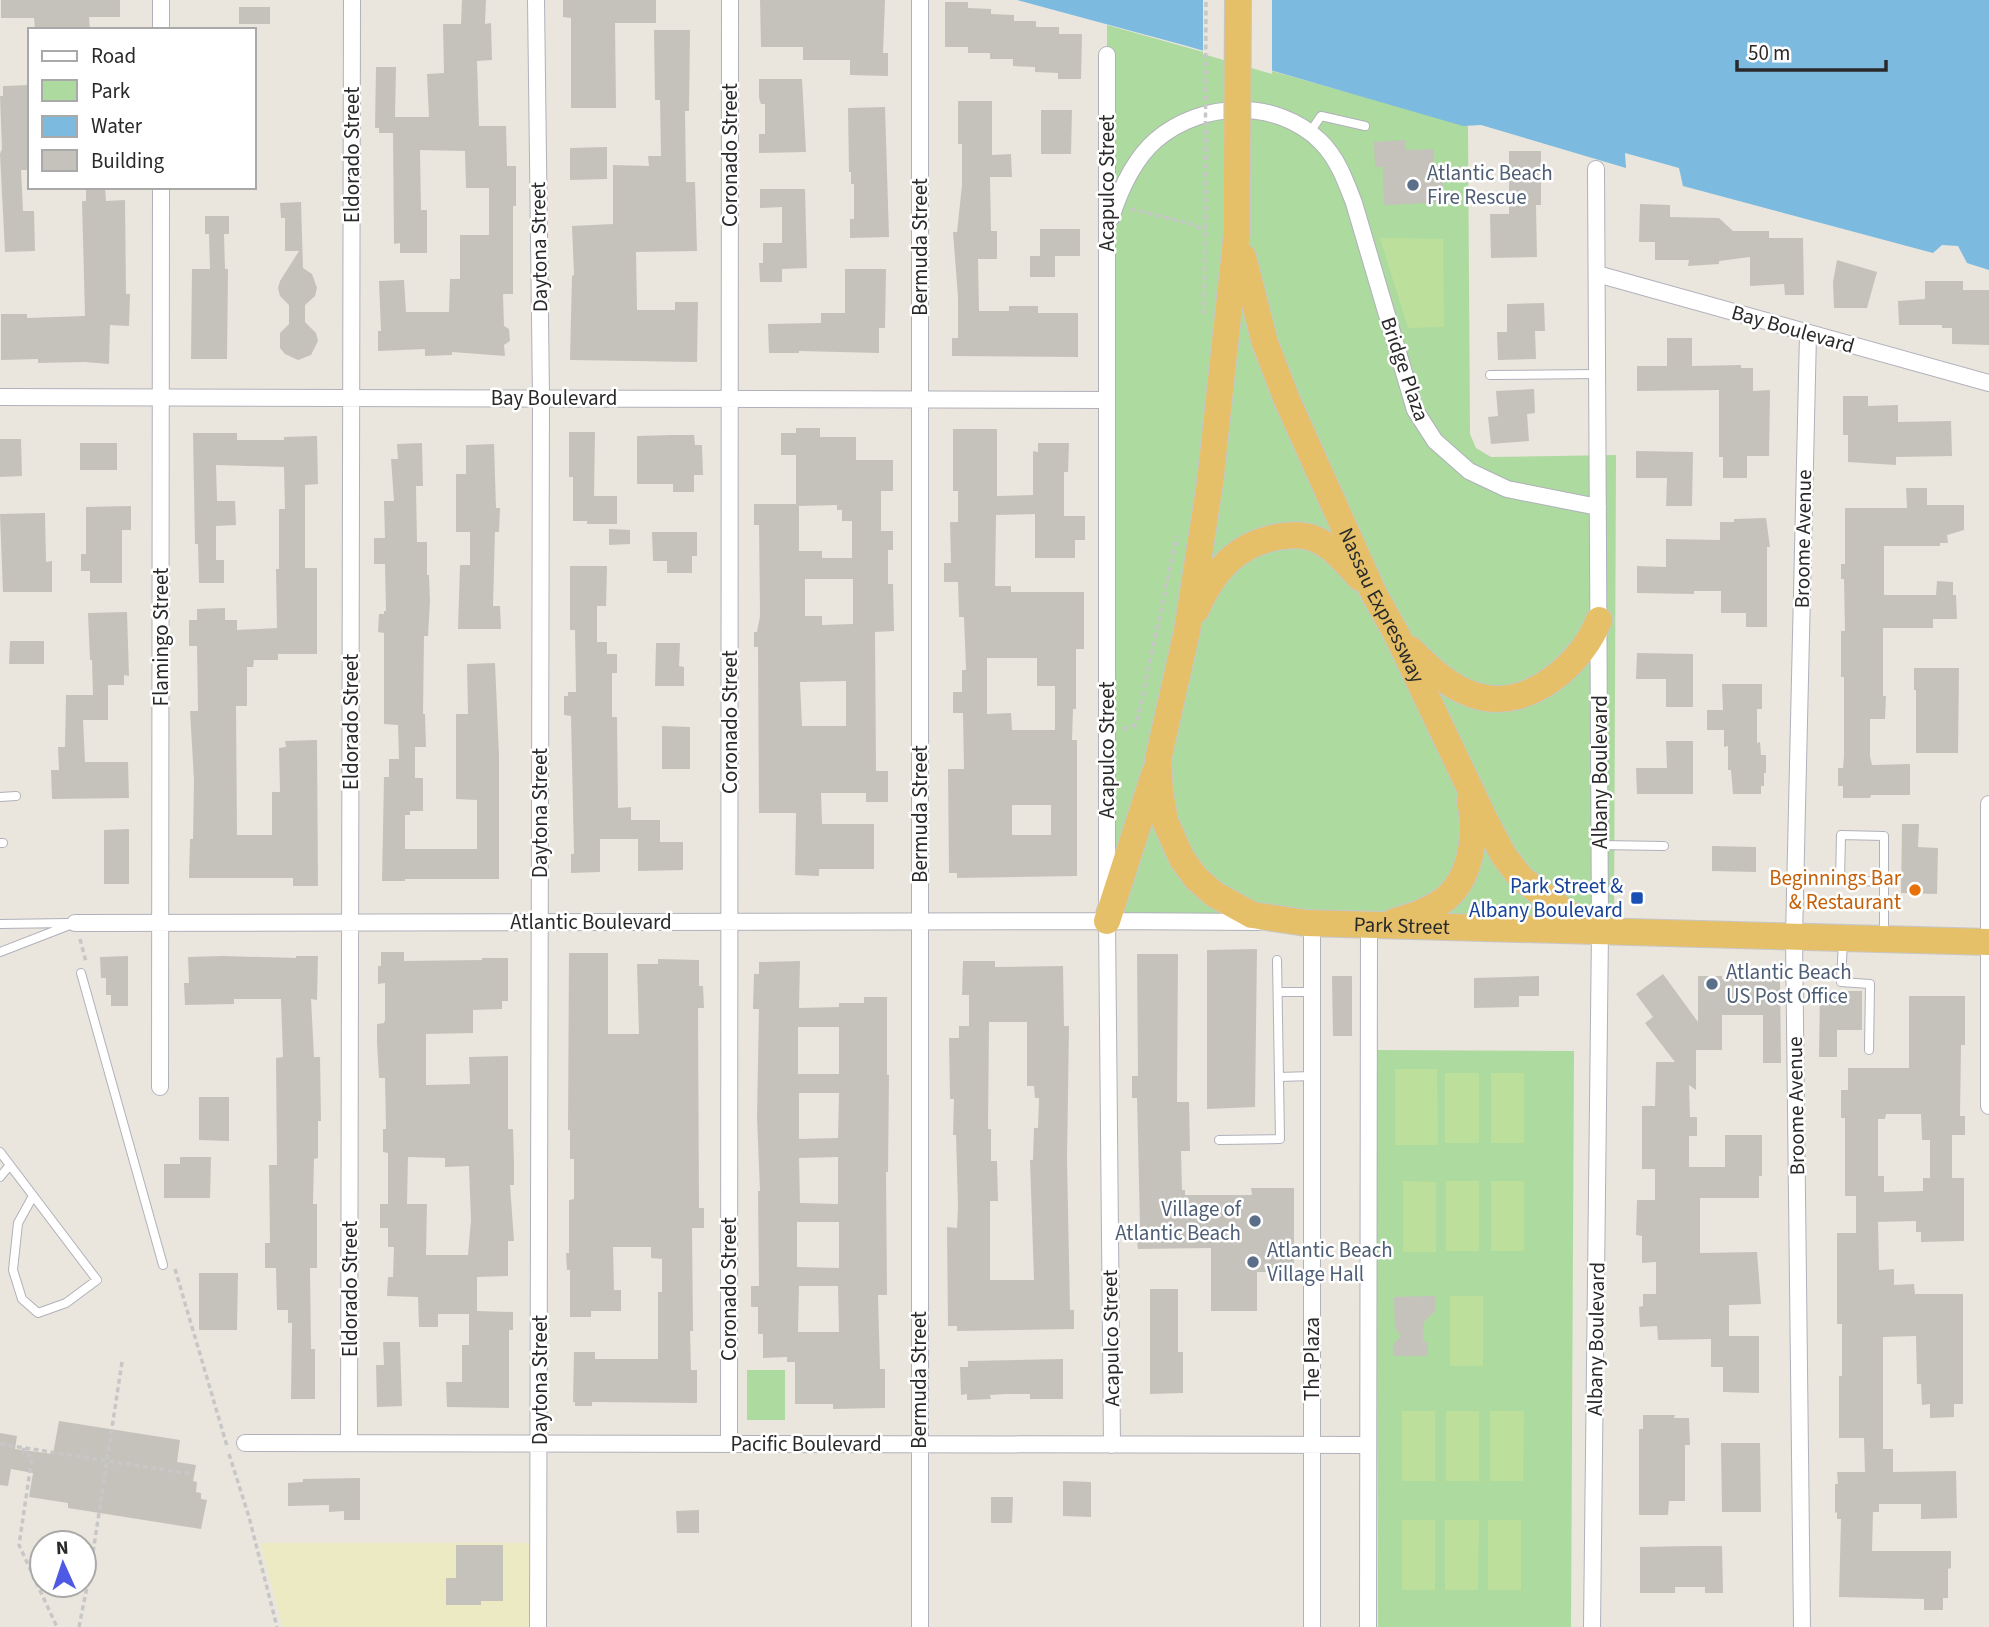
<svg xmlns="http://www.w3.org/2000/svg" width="1989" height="1627" font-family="'Source Sans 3',sans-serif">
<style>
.green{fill:#adda9f}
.sand{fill:#ebeac3}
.pitch{fill:#bce09c}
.water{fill:#7cbae0}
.pier{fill:#eae6dd}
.building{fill:#c5c2bc;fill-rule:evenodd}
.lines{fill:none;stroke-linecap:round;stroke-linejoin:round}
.service-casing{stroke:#b0b1bb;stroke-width:10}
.minor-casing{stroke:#b0b1bb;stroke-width:18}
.trunk-casing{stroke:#c7c7c7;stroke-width:28}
.path{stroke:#c7c7c7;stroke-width:3.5;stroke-dasharray:5 3.5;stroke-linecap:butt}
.service{stroke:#fff;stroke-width:8}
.minor{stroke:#fff;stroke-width:16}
.trunk{stroke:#e6c069;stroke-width:26}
.trunk-bridge-casing{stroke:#c7c7c7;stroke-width:28;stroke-linecap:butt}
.path-bridge{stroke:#c7c7c7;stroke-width:3.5;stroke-dasharray:5 3.5;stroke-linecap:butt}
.trunk-bridge{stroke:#e6c069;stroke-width:26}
.service-dot{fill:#5c6f8a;stroke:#fff;stroke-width:2.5}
.food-dot{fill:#e8710a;stroke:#fff;stroke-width:2.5}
.transit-dot{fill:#1a4fb4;stroke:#fff;stroke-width:2.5}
.labels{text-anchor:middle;stroke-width:5;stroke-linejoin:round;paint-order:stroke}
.street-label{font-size:21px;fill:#292929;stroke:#fff}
.service-label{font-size:21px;fill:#4e5e75;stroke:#fff;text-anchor:start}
.food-label{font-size:21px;fill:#c56008;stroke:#fff;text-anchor:end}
.transit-label{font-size:21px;fill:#164399;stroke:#fff;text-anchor:end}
</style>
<rect width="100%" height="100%" fill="#eae6dd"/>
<path class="green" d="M1107,25L1468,126L1470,434L1476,448L1491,457L1616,455L1614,927L1107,921Z
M1376,1050L1574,1051L1571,1627H1378Z
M747,1370H785V1420H747Z"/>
<path class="sand" d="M260,1543H532L531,1627H283Z"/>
<path class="pitch" d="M1380,238L1443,239L1444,327L1408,328Z
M1395,1069H1437L1438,1145H1395Z
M1445,1073H1479V1143H1445Z
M1491,1073H1524V1143H1491Z
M1403,1181L1436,1182V1252H1403Z
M1446,1181H1479V1251H1446Z
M1491,1181H1524V1251H1491Z
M1450,1296H1483V1366H1450Z
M1402,1411H1435V1481H1402Z
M1446,1411H1479V1481H1446Z
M1490,1411H1524L1523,1481H1490Z
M1402,1520H1435V1590H1402Z
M1445,1520H1479L1478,1590H1445Z
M1488,1520H1521V1590H1488Z"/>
<path class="water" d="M1017,0H1989V270L1967,263L1958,246L1942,245L1933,253L1683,186L1679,168L1625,153L1626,168L1481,125L1463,126L1187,46Z"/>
<path class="pier" d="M1203,0H1272V74L1203,54Z"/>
<path class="building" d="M1,0H120V17H89L90,30H35L34,18H1Z
M462,0H486L485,24L491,23L492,60L477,61L479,126H506L507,166H516V206H513V294H503L504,326L509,329L510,341L504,345L505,356L452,352V355L425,356V349L378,351V331H381L379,281L404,280L406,312H449L450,279H460V235H489V188H466L465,151L420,150L421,210H427V253H400V243L394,244L393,133H379V128H375L376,67H396L395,117H429L427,74L444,73L443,24H461Z
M563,0H656V23H615L616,108H571V18L563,17Z
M760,0H885L883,53H888V76L850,75V60H803V47H761Z
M945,2H968V8L991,9V14L1014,15V21H1036V27H1059V34H1082L1081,79H1058V73L1035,72V67L1013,66V59H990V53H968V47H945Z
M239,7H270V24H239Z
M654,30H690L689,111H685L686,182H695L697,251L636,252L637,310H675V302H698L697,362L570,360L572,276L574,275L572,226L613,224V165L649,166L648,156H661L660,100H655Z
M759,79H802L806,152L759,153V134H765V104H761L759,98Z
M30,85V170H21L23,211H34L35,251L5,252L0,154L2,149L0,96H3V86Z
M958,101H992V155L1011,154L1012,177H990L991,231H997V259H978L979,311H1009V306H1038V313H1078V357L952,356V338H958V297L953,232H957L962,185V144H958Z
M885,107L889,237L850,238V219H854V184H851V172H849L848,108Z
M1041,110H1072L1071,154H1041Z
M1405,140L1406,150L1434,149V166H1442L1444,202L1384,205L1383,167H1375L1374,142Z
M607,147V179L570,180V148Z
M1509,151H1541V205H1536L1537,257L1491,258L1490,214H1509Z
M86,187H105L106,201L125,200L126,294H130L129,326L110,325L109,364L84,362L38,363V359L1,360V314H27V318L85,316L82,201H86Z
M760,189H805L807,268L782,269V282H760L759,263H763V243H782V207L760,208Z
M301,202L303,268L312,274L317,288L315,296L305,305V322L316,333L318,341L311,355L298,360L285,354L280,348V333L289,324V305L280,296L278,288L280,281L299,251H285V218H281L280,203Z
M1640,204L1670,205V217L1719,218L1733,231H1769V238H1803L1804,295H1785L1784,284L1750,286V257L1719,261V264L1688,266L1689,260H1655V242H1639Z
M205,216H229V234H224L225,269H228L227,359H191L192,269H210L209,234H205Z
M1040,229H1080V256H1040Z
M1030,256H1055V277H1030Z
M1837,260L1877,272L1867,308H1834L1833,282Z
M845,269H886L885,328H879V353L799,351V353H769L768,324L821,323V313H845Z
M1925,281H1963V290H1989V345L1952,344V328H1942V325H1899L1898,301L1925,299Z
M1544,303L1545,331H1535L1536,359L1498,360L1497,332H1507V304Z
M1667,338H1692V366L1741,365V368H1753V391L1770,390L1769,456H1747V478H1723V457H1719V390L1637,391V366H1667Z
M1534,389L1535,413L1527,414L1529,441L1491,444L1488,417L1498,416L1496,391Z
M1843,396H1868V406L1898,405V422L1951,421L1952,456L1896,457V465L1848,462V435H1843Z
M796,428H820V437H856V460H893V491H881V531H893V550H888V584H893L894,631L875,632L876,771H888V802H866V793H821L822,824H874V869H819V876L795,875L796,813H759L758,647H754V632H757L760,616L759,525H754V504H796V455H781V433H796ZM837,505V510H842V521H852V558H822V551H799V506ZM805,579H853V624L822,625V616H805ZM846,681V726H802L800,682Z
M953,429H997V496L1033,495V451L1038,452V443H1069L1068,472H1064V516H1085V540H1075V558H1035V514L996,515L995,586H1011V592H1084V649H1076V709H1073L1072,740H1077V876L957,878V873H949L948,769H964L963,713H953V692H962V670H966L964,617H959L958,582H944V563H951L950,522H958V491H953ZM987,658H1037V686H1055V730H1012L1011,713L987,714ZM1012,805H1051V835H1012Z
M569,432H595L594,496H617V524H587V521H573V477H569Z
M193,433H237V440H284V437L317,436L318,484L305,485V568H317V654H278V660H254L253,667H247V706H236L237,835H272V792H280L279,748L286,747L285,741L317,740L318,886H293V878H189L190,839H193L194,780L190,711H198L197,646H189V620H197V609L225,608V620H237V630L277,628L276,569H279V509H285L284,467L216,465L217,501H235L236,525L216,526V560H224V583H199L198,544H195Z
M672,435H694L695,445H702L703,475H694V492H673V484H637V436Z
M0,439H21L22,476L0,477Z
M80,443H117V470H80Z
M422,443L423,486H416L417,542H427V575H429L430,601L428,636H424L423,714H425L426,747H415V778H423V811H410V815H405V849H477V800L456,799V714H468L467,664L495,663L499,755V879H405V881H382L384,777H389V759H399L398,725L384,724V633L378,632L379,614H384V611H386L385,564H374V538H385L384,501H394L391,459H398L397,444Z
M494,444L496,508H500L499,532H495L493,606H500L501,629H458L460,565H470V532H456V474H466V445Z
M1636,451L1693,452L1692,506H1666L1667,478H1636Z
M1906,488H1927V505H1964V530L1947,535L1948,543H1940V546H1884V595H1936L1937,581L1953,582V595H1956L1957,619H1933V628H1883V696H1886L1885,719H1870V756L1872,765L1910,764V795H1871L1870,798H1843V786H1838V768H1843L1844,756V677H1841V631H1845L1844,579H1841V564H1845V508H1907Z
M131,506V530H122V583H90V571H81V554H86V507Z
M45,513L46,562L52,561V592H3L0,514Z
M1766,518L1770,547H1767V627H1746V613H1721V591H1694V594L1637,593V566L1666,567V539L1720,540V522H1734V519Z
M609,529L630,530V544L609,545Z
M652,532H697V556H692V573H667V561H653Z
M570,566H607L606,606H597V642H607V654H617V673H612V717H617L618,808L631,807V820H660V842H683V870L638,871V839H600V872L571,873V854H574L571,716L564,715V696H568V692H576L575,630H570Z
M127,612L129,676L124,675V685H108V720H83L85,762H128L129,798L52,799L51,770H59L58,747H65L66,695H93L92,660H90L88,613Z
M10,641H44V664H9Z
M656,643H680L679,666L684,667V686H655Z
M1637,653L1693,654V707H1666V679H1636Z
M1914,668H1959L1958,753H1916V690H1914Z
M1722,684H1762V709H1757V743L1760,742L1761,755H1766V773H1764V786H1761V794H1733L1731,770H1728V746L1724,747V730H1707V710H1723Z
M662,726L690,727V769H662Z
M1666,741H1693V794H1637L1636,768H1667Z
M1902,824H1919L1918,847L1938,848L1937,894L1901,893Z
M129,829V884H104V830Z
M1712,846L1756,847V872L1712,871Z
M1257,949L1255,1107L1207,1109V950Z
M381,952H404V961L482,960V958H508V1001H502V1009L473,1010V1033L426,1034V1085L470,1084L469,1057L508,1056V1129H513L514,1164V1185H510L514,1241H508V1276L477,1277V1311L513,1312V1330H509V1408L447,1407L446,1382H462V1345H469V1314H438V1327H419L418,1297L387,1296L388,1277H393L394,1247H388V1228H380V1204H388V1153L383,1152V1129H386L385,1078H379L377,1042V1024L384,1023L385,1020V983L378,984V966H381ZM408,1157L445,1158V1167L469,1166L471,1220L468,1255H426L427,1204H407Z
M569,953H608V1034H639L637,964H658V959L699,960V986H703L704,1008H698L699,1208H704V1228H692L693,1331H690L691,1370H697V1403L592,1402V1406H575V1402H573L574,1352H595V1359H658V1292H662V1259L651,1258V1247H613L614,1290H621V1311H591V1317H570V1270H567L566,1253H569V1200L574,1199V1159H570V1130H568Z
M1137,954H1178L1177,1102H1189L1190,1151H1181L1182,1190H1185V1195H1252L1251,1188H1294V1272H1257V1311H1211V1248L1138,1249L1137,1242H1132V1226H1140L1137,1098H1132V1076H1138Z
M128,956V1006H111V995H106V978H101L100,957Z
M223,956L296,958V956H318L317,1000L311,999L314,1057H320L321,1121H318V1158L314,1159L313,1204H317V1268H310L311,1349H315V1399H291L292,1323H288V1310H277L276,1268H265V1243H270L269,1165H277L276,1058L283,1057L281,999H234V1004L185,1005L184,983H189L188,957Z
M800,961L799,1008L839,1007V1003H864V997H887V1075H889L888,1172H886L887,1295H878L880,1369H885V1408L833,1409V1404H795V1362H787V1357L763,1358V1334H758V1307H751V1286H759L758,1191H760L757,1117L759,1009H753L754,974H759V962ZM798,1027H839V1074H798ZM799,1093H839L838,1138L799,1139ZM838,1157V1204L800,1203L799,1158ZM797,1222H839V1268L797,1267ZM799,1286H838L839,1332H798Z
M963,961H995V967L1063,966L1064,1026H1069L1067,1160L1070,1310H1074V1329L957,1331V1326H948L947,1227L957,1228L958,1206L956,1135H953L954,1099H950L949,1038H959V1026H969V995H962ZM989,1022H1027V1086H1034L1035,1098H1039L1038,1128H1034L1033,1160H1030L1034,1280H990V1201H998L997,1161H991V1129H988Z
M1663,974L1698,1022V976H1722V979L1780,978L1781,1063H1763V1015H1722V1050H1696V1090L1689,1085L1690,1117H1697V1136H1689V1167H1725V1135H1762V1176H1759V1198H1700V1253L1757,1252L1761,1304L1729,1305V1336H1759V1393L1723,1392V1367H1711V1339L1658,1340L1657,1326L1640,1327L1639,1307L1643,1306V1294H1656V1262L1642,1263V1236L1636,1235L1637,1200H1655V1169H1642V1106H1655L1656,1062H1675L1645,1023L1653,1017L1636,994Z
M1332,976H1352V1036H1333Z
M1539,976V996H1519V1007L1474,1008V978Z
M1820,991H1862V1030H1837V1057H1819Z
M1909,996H1965V1045H1961L1960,1116H1965V1135H1952V1178H1964V1241L1921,1242V1232H1916V1221L1878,1222L1879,1270L1894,1269V1285L1914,1284L1915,1294H1963V1404H1954V1417L1930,1418V1404L1922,1405L1921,1384H1917L1916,1336L1883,1337V1449H1893V1472L1956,1471L1957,1518L1921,1519V1504H1879V1512H1873L1872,1551H1951V1568L1948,1569V1598H1943V1610H1924V1599L1839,1597L1841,1519H1837V1512L1835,1513V1484H1838L1837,1472H1865L1864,1438H1839V1376H1842V1324H1837V1233H1856V1196H1845V1118H1841V1090H1848V1068H1909ZM1886,1114H1921L1922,1140H1930V1178H1923V1191L1884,1192V1176H1878V1119H1885Z
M199,1097H229V1141L199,1140Z
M180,1157H211L210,1198H164V1164H180Z
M199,1273H238L237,1330H199Z
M1150,1289H1178V1352H1183V1393L1150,1394Z
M1435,1296V1311L1424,1322L1423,1340L1428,1344V1356H1393V1345L1401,1336L1395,1328L1394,1297Z
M383,1342H400L402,1406L377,1407L376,1365H384Z
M1063,1359V1399H1030V1394H1006L990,1395L991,1399L967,1400V1394L961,1395L960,1367H968V1361Z
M1643,1415H1675L1674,1418H1689L1690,1445H1685V1501H1669L1668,1515H1639V1429H1643Z
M59,1421L180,1440L177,1462L196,1465L193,1481L197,1482L196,1492L201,1493V1499L207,1500L201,1529L68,1508V1503L29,1497L33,1473L11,1469L8,1486L0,1485V1433L17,1436L15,1449L53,1454Z
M1721,1443H1760L1761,1512H1722Z
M360,1478V1520H344V1511L329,1512V1505L288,1506V1483L303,1482V1479Z
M1063,1481L1091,1482V1517L1063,1516Z
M991,1497H1013L1012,1523H991Z
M699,1510V1533H677L676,1511Z
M456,1545H503V1601H481V1605H446V1578H456Z
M1693,1546H1722L1723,1593H1705V1587H1675V1593H1640V1547Z"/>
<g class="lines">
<g class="service-casing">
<path id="service" d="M1310,132L1321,116L1365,126
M1490,375L1597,374
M0,797L16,796
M0,843H3
M1600,845L1664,846
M0,924L68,923
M1884,936V836L1841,835L1840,880L1884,882
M1843,941L1841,982L1870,984L1869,1050
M0,952L75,923
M81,973L163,1265
M1278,992H1312
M1279,1077L1312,1076
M1219,1140L1280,1139L1277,960
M0,1152L97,1280L66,1303L38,1313L22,1299L13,1270L18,1223L33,1196
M0,1177L10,1165"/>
</g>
<g class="minor-casing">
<path id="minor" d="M536,0L541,397L538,1627
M161,30V0
M1107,55V921L1112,1445
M1111,218C1120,190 1133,160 1156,140C1201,101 1277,98 1321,142C1338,159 1346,182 1354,203L1415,410L1435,441L1469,471L1507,489L1598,507
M1597,274L1989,383
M0,397L1107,400
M1989,804V1106
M75,923L1107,921L1258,922
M160,1087L161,187
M245,1443L1368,1445
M349,1443L352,0
M729,1444L730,0
M920,1627V0
M1312,1627V924
M1368,1627L1369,926
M1592,1627L1600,931L1596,169
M1802,1627L1794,937L1808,334"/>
</g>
<g class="trunk-casing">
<g id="trunk">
<path id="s1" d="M1237,185V232L1210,483L1187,631L1158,760L1160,791L1165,821L1182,859L1196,878L1214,894L1252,915L1306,923L1989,942"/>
<path id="s2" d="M1243,257L1265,343L1287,400L1374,594L1397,635L1485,820L1504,856L1521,878L1564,911L1596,929"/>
<path d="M1196,610C1213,572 1235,545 1277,537C1288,535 1304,534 1315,539C1334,547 1347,564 1360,578"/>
<path d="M1410,649C1430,669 1453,691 1481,697C1531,709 1583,662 1599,620"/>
<path d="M1107,921L1155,772"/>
<path d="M1395,921C1411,917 1426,912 1441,902C1471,882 1478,834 1470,801"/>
</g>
</g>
<path class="path" d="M1131,209L1196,225L1204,232
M1204,314L1205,228
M1123,729L1135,725L1138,716L1177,536
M80,939L86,962
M175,1269L227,1446
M0,1444L191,1474
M24,1448L23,1452L32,1457L19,1545L57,1627
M229,1454L249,1517L277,1627
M79,1627L90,1572L122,1362"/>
<use href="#service" class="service"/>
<use href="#minor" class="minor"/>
<use href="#trunk" class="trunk"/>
<g class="trunk-bridge-casing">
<path id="trunk-bridge" d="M1237,185L1238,0"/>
</g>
<path class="path-bridge" d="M1205,228L1206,0"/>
<use href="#trunk-bridge" class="trunk-bridge"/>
</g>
<g class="service-dot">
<circle cx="1413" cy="185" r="7"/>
<circle cx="1712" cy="984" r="7"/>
<circle cx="1255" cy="1221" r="7"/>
<circle cx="1253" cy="1262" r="7"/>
</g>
<circle class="food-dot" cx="1915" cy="890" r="7"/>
<rect class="transit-dot" x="1630" y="891" width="14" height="14" rx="3.5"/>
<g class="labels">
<g class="street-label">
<text transform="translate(352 155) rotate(-90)" y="7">Eldorado Street</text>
<text transform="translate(730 155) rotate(-90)" y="7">Coronado Street</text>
<text transform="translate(1107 183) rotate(-90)" y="7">Acapulco Street</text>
<text transform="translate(539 247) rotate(-91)" y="7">Daytona Street</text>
<text transform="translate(920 247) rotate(-90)" y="7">Bermuda Street</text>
<text transform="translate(1793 329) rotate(16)" y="7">Bay Boulevard</text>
<text transform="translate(1405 369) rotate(71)" y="7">Bridge Plaza</text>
<text x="554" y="405">Bay Boulevard</text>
<text transform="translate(1803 539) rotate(-89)" y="7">Broome Avenue</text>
<text dy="7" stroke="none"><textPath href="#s2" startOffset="376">Nassau Expressway</textPath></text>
<text transform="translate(161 637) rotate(-90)" y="7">Flamingo Street</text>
<text transform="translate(351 722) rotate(-90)" y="7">Eldorado Street</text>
<text transform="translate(730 722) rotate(-90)" y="7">Coronado Street</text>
<text transform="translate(1107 750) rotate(-90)" y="7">Acapulco Street</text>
<text transform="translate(1600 772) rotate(-90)" y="7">Albany Boulevard</text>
<text transform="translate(540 813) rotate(-90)" y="7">Daytona Street</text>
<text transform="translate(920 814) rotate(-90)" y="7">Bermuda Street</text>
<text x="591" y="929">Atlantic Boulevard</text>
<text dy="7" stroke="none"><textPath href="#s1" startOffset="926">Park Street</textPath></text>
<text transform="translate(1796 1106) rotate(-91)" y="7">Broome Avenue</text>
<text transform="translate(350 1289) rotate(-90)" y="7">Eldorado Street</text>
<text transform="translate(729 1289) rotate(-90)" y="7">Coronado Street</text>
<text transform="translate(1111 1338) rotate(-91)" y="7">Acapulco Street</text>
<text transform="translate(1596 1339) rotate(-89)" y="7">Albany Boulevard</text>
<text transform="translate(1312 1359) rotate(-90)" y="7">The Plaza</text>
<text transform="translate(540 1380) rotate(-90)" y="7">Daytona Street</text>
<text transform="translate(919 1380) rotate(-90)" y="7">Bermuda Street</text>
<text x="806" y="1451">Pacific Boulevard</text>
</g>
<g class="service-label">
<text x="1427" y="180">Atlantic Beach<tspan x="1427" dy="24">Fire Rescue</tspan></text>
<text x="1726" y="979">Atlantic Beach<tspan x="1726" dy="24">US Post Office</tspan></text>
<text x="1241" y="1216" text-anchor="end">Village of<tspan x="1241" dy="24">Atlantic Beach</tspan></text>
<text x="1267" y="1257">Atlantic Beach<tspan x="1267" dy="24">Village Hall</tspan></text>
</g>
<g class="food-label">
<text x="1901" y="885">Beginnings Bar<tspan x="1901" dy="24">&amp; Restaurant</tspan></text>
</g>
<g class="transit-label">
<text x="1623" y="893">Park Street &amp;<tspan x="1623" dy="24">Albany Boulevard</tspan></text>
</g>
</g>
<rect x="28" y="28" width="228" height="161" fill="#ffffff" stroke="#a9a9a9" stroke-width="2"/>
<rect x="42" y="51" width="35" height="10" fill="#ffffff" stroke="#a9a9a9" stroke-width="2"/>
<text x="91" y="63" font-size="21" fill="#292929">Road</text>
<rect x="42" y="80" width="35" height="21" fill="#adda9f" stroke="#a9a9a9" stroke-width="2"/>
<text x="91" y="98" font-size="21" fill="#292929">Park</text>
<rect x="42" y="116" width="35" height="21" fill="#7cbae0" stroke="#a9a9a9" stroke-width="2"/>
<text x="91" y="133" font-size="21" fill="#292929">Water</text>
<rect x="42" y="150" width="35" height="21" fill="#c5c2bc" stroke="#a9a9a9" stroke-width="2"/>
<text x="91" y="168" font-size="21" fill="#292929">Building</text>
<g transform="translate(63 1564) rotate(357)"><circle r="33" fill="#ffffff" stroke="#a9a9a9" stroke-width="2"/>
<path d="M0-5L12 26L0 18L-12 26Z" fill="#4f5ae4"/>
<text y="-10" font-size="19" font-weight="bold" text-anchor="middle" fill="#292929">N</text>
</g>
<path d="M1737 60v10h149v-10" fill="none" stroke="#292929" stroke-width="3.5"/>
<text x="1748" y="60" font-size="21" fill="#292929" stroke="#ffffff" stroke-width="5" paint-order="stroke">50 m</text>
</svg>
